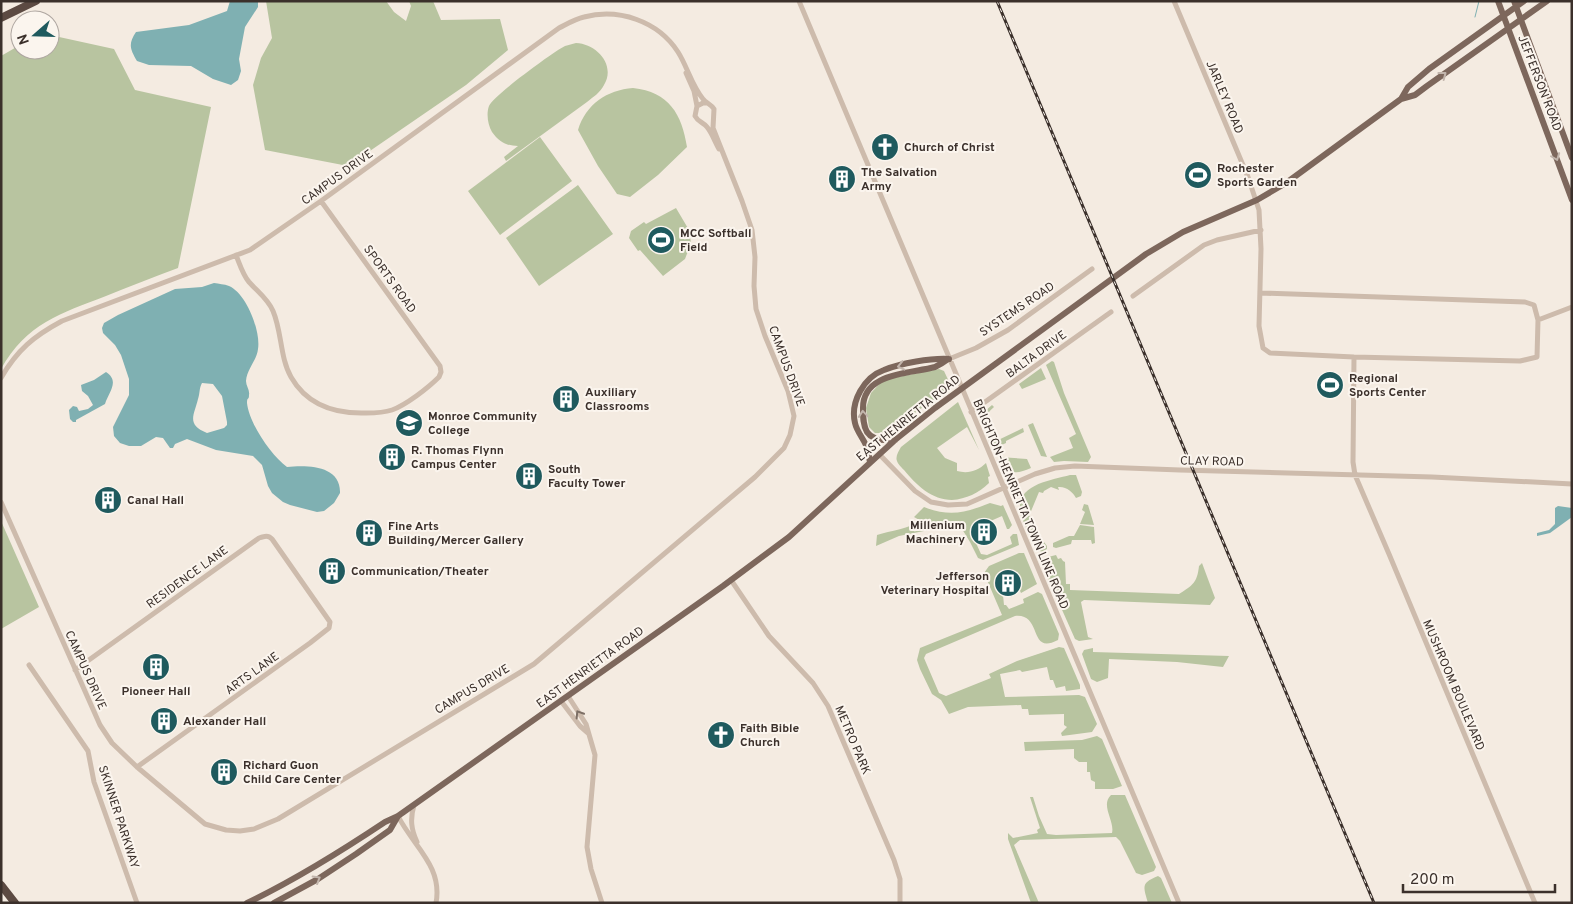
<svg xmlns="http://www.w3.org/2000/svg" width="1573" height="904" font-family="Overpass,sans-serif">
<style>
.green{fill:#b8c4a0}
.water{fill:#7fb0b2;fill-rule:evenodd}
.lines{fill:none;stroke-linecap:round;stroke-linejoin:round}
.stream{stroke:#7fb0b2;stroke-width:1}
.minor{stroke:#cdbbac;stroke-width:5}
.major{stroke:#7d675c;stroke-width:6}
.highway{stroke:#5c4a42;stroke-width:8}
.rail-casing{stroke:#3b302b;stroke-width:3}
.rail{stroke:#fbf5ee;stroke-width:1;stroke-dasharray:4;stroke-linecap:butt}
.oneway{stroke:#c2b5ac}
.oneway2{stroke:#7d6f65}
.labels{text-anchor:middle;stroke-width:4;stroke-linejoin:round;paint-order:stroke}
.street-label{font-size:12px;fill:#3b302b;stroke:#fbf5ee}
.poi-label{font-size:12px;font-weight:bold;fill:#3b302b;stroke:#fbf5ee;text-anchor:start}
</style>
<rect width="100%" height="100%" fill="#f4ebe1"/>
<path class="green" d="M266,1H386L394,12L406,21L411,6L409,1H433L441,20L500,19L508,50L466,85L348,166L265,150L253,85L261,58L272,38Z
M50,35L114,49L135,90L211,107L178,268C154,277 130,286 106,296C61,313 26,324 1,369V56L20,45V50H50Z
M576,43C597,44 616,65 604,85C600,93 593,97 587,102L506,161L504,157L518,146C507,146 499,142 492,132C488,125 486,114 489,106C493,96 553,52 565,46C569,45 572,44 576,43Z
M633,88C669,92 682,114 687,147L658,175L630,197L617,194L598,166L578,130C586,104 607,90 633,88Z
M540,137L572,181L500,235L468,191Z
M578,185L613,234L539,286L506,238Z
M676,208L689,230L691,243L685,259L663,276L640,250L638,251L629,238L631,231L644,222L646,224Z
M1052,361L1054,362L1064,393L1091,457L1088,462L1064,461L1054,462L1050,457L1073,448L1069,438L1076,434L1046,365Z
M1041,368L1046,379L1022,389L1019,384Z
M939,369L944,371L951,386L949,389L886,433H875L869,427L866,408L871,393L883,380Z
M958,402L979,450L967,427L937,448L945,458L957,463V471C968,474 978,471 986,463L990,476L988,477L989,483C979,493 966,499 952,500C932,500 916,485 904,470C902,468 898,464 897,461C895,456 899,451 901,447Z
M992,405L994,407C983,417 986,418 991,431L989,434L981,416L984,412Z
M1033,423L1047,457L1041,456L1028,425Z
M1023,428L1024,432L1006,441V443L995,448L992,443Z
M999,457L1027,459L1031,468C1015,475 1006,475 999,457Z
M1070,475H1076L1082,492L1081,496L1076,498C1073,492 1066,486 1058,487L1059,490L1051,487L1044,491L1043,493L1039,492L1029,516L1033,518C1031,530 1041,537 1047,546V549L1042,552L1036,549C1032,540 1020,517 1020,509C1018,484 1052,480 1070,475Z
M990,503L1001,506L1003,505L1012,525L1009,529H1007L1002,516L970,530L981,554L987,555L1012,544L1010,537L1013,534H1017L1019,545L983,560L978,558L970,542L959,524L899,536L876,546L877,535C890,531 910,528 921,521L914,517L924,507C950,517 965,513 990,503Z
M1084,504L1088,505L1094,525L1080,524L1085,512L1082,510Z
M1,521L39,607L1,629Z
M1080,525L1094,527L1095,543L1092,544L1091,540H1072L1071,544L1056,548L1053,547V543L1069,536H1074Z
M1019,553H1024L1037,584L1021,593L1011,571L998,576L1006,594L1003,595L1004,605H1006L1009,609L1024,603L1023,599L1038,592L1042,594L1059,634L1058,640C1028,656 1043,613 1015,616L926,654L924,658L939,693L946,696L991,678L989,674L1017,661L1059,647L1064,648L1080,685V689L1066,691L1065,686L1056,688L1053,680H1050L1047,667L1022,672L1020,670L1000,674L1005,697L1079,695L1085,697L1097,724L1092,732L1062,736L1061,733L1067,727L1064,725V714L1029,715L1028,709H1022L1021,705L968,707L949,714L941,700L932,694L920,669L917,660L920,648L1002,615L984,573L989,566Z
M1056,555L1058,559L1061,558L1063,561L1065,562L1066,584H1070V590L1179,594C1193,585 1197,583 1199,566L1202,563L1215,598L1210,605L1084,600L1081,602L1088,637L1093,639L1079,641L1075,639L1043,567L1048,557Z
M1093,648V652L1229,656L1223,667L1177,662L1109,659L1108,678L1097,682L1091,679L1082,654L1084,650Z
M1097,736L1102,739L1122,786L1113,789H1095V782L1091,780L1090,772H1087V762H1079L1074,758V749L1025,751L1024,742L1082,740Z
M1111,795H1125L1156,867L1154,871L1142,875L1136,873L1120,841L1116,837L1020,840L1014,845L1039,903H1031L1008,839V833L1013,838L1038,833L1037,830L1040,828L1030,797H1033L1039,816L1047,834L1056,835L1112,833C1115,821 1100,805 1111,795Z
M1158,876L1161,878L1172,903H1148C1143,886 1141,883 1158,876Z"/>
<path class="water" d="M230,1H258V7L245,27L239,59L241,71L238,80L231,85L213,79L191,66L149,65L137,61C130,49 128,44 136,32L189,25L227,11Z
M214,283C219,284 224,284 229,286C246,293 261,331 258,349C257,360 247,369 246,381C246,386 250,390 249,395C249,401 247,396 247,403C249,423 271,455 287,467C307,465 341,465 340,493L334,503L324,511L317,512L290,505L283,502L272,493L268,486L262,465L253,456L216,450L187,439L175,444L173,448H170L163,438L156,437L141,446H129L120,443L114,436L113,427L129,395V379L121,355L115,345L103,333L102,328L104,323L118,315L175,289L202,287ZM202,383L213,384L222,396L227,422V425L224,428L207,433C186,424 194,416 198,399C200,394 199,388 202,383Z
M106,372C120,381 109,392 105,404L76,420V422H73L70,419L69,410L73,406L77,407L79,411L88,409L93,405L88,396L82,391L81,385L94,380Z
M1558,506L1572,508V517L1550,533L1537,536V533L1549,530L1555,524V508Z"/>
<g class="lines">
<path class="stream" d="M1475,17L1479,1"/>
<path class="minor" d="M799,1L1179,903
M1174,1L1248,177L1259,210L1261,249L1259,326L1263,348L1270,353L1354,357L1520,361L1537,357L1538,320L1572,307
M686,73L694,91L697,106
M707,103H703L697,106L695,116C698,122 703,122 707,127C712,133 715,142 719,149
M236,255C240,265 243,275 249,282C258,292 268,299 273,311C282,332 280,358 291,377C307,405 335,414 366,413C375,413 383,413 392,410C406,405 428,388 439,377L441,372L440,366L321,201
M1261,293L1525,302L1534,305L1538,320
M1133,296L1204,245L1217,240L1261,230
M1354,357L1353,462L1355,475L1389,554L1535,903
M949,359L976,348L1008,330L1092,269
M1,378C17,350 34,336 62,321L250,250L321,201L559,28C567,24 575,19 584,17C619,8 658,21 678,52C687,66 692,86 703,99C706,103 711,104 714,109L713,128L742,201L752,230L755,257L754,286L756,309L765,336L788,391L794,416L790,435L784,448L755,477L534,664L278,819L254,829L240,831L226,830L205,824L137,767L112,743L100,725L1,502
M971,412L1111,312
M879,454L915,491L931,502L948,505L967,504L1035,474L1055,468L1075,466L1180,470L1432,477L1572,484
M731,580L769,636L813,683L828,706L894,860L900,879V903
M29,665L88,751L94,782L137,903
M75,670L259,538C265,536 268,535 272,539L330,622L329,628L310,643L137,767
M568,696L586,724L595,755L587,847L591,869L602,903
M561,701L580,726L588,733
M414,805C410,819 411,829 417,842
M398,816C413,846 443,866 436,903"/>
<path class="major" d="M1498,1L1572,200
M1514,1L1572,158
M1401,99L1408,87L1429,69L1524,1
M895,440C885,441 873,441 867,432C863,425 863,417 863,409C862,372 910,374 935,367C939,365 944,362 948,359
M870,462C869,459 869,454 868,451C866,441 857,433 855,423C850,402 864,377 884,370C901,363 931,358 949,359
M247,903C295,880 340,852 385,822L398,816L723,586L789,537L895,440L935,408L1146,254L1183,232L1257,200L1286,183L1401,99L1415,95L1427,86L1547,1
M274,903L318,879L356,854L390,830L398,816"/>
<path class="highway" d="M1,18L36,1
M1,885L15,903"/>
<g class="rail-casing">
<path id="rail" d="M997,1L1374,903"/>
</g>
<use href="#rail" class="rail"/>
</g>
<defs><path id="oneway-chevron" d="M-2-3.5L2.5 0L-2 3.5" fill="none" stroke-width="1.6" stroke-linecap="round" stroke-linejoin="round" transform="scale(1.25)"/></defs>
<g class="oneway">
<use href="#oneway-chevron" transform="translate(1443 75) rotate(-37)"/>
<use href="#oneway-chevron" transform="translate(1556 157) rotate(69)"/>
<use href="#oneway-chevron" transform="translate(901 366) rotate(167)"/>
<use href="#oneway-chevron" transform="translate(863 414) rotate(-95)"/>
<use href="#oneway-chevron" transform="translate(317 879) rotate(-31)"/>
</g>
<use class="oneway2" href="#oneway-chevron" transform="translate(579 714) rotate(-122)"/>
<defs>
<g id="church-disc" transform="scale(1.4375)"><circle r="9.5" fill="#1f5a5e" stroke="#fbf5ee"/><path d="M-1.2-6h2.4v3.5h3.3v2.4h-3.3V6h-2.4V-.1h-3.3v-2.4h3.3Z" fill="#fff"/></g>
<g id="stadium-disc" transform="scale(1.4375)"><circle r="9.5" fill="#1f5a5e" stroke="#fbf5ee"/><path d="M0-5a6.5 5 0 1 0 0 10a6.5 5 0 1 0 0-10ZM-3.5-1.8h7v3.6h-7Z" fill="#fff"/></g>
<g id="building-disc" transform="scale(1.4375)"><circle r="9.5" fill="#1f5a5e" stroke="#fbf5ee"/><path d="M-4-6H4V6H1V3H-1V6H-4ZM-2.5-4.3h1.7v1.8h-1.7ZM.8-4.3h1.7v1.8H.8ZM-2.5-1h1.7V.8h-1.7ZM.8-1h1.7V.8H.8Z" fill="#fff"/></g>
<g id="university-disc" transform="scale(1.4375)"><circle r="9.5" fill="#1f5a5e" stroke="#fbf5ee"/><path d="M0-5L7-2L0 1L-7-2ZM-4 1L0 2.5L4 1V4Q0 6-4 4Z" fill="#fff"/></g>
</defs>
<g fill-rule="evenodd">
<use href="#church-disc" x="885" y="147"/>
<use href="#stadium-disc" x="1198" y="175"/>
<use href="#building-disc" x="842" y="179"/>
<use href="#stadium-disc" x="661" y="240"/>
<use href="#stadium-disc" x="1330" y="385"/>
<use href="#building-disc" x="566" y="399"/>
<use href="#university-disc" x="409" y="423"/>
<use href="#building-disc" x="392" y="457"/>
<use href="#building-disc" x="529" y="476"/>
<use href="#building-disc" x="108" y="500"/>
<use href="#building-disc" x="984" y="532"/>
<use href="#building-disc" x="369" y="533"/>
<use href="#building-disc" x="332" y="571"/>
<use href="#building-disc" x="1008" y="583"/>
<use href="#building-disc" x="156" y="667"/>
<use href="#building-disc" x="164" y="721"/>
<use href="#church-disc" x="721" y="735"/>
<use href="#building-disc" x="224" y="772"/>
</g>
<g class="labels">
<g class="street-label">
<text transform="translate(1540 83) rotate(69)" y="4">JEFFERSON ROAD</text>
<text transform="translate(1225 97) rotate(67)" y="4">JARLEY ROAD</text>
<text transform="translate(337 177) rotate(-36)" y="4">CAMPUS DRIVE</text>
<text transform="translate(390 279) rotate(54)" y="4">SPORTS ROAD</text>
<text transform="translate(1017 309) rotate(-34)" y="4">SYSTEMS ROAD</text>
<text transform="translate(1036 354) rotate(-36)" y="4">BALTA DRIVE</text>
<text transform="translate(787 366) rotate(70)" y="4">CAMPUS DRIVE</text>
<text transform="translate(908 418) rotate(-39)" y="4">EAST HENRIETTA ROAD</text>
<text transform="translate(1212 461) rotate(1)" y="4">CLAY ROAD</text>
<text transform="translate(1021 504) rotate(67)" y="4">BRIGHTON-HENRIETTA TOWN LINE ROAD</text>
<text transform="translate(187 577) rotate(-36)" y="4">RESIDENCE LANE</text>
<text transform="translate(590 667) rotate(-36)" y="4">EAST HENRIETTA ROAD</text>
<text transform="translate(86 670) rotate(66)" y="4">CAMPUS DRIVE</text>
<text transform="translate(252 673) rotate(-36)" y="4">ARTS LANE</text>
<text transform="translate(1454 685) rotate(67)" y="4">MUSHROOM BOULEVARD</text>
<text transform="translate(472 689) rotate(-31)" y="4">CAMPUS DRIVE</text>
<text transform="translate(853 740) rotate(67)" y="4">METRO PARK</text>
<text transform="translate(119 817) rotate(72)" y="4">SKINNER PARKWAY</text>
</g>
<g class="poi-label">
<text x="904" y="151">Church of Christ</text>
<text x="1217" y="172">Rochester<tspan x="1217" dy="14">Sports Garden</tspan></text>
<text x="861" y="176">The Salvation<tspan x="861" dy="14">Army</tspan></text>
<text x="680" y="237">MCC Softball<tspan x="680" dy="14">Field</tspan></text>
<text x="1349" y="382">Regional<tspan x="1349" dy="14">Sports Center</tspan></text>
<text x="585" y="396">Auxiliary<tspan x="585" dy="14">Classrooms</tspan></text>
<text x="428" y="420">Monroe Community<tspan x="428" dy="14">College</tspan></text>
<text x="411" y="454">R. Thomas Flynn<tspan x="411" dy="14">Campus Center</tspan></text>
<text x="548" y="473">South<tspan x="548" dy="14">Faculty Tower</tspan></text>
<text x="127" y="504">Canal Hall</text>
<text x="965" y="529" text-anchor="end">Millenium<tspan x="965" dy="14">Machinery</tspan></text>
<text x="388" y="530">Fine Arts<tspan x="388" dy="14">Building/Mercer Gallery</tspan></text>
<text x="351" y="575">Communication/Theater</text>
<text x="989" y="580" text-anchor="end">Jefferson<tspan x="989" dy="14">Veterinary Hospital</tspan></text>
<text x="156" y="695" text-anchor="middle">Pioneer Hall</text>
<text x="183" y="725">Alexander Hall</text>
<text x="740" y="732">Faith Bible<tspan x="740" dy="14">Church</tspan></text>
<text x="243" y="769">Richard Guon<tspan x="243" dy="14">Child Care Center</tspan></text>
</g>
</g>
<rect width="1573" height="904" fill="none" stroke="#3b302b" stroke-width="5"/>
<g transform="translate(35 35) rotate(250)"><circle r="24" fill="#fbf5ee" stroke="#aea6a0"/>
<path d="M0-4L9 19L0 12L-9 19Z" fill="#1f5a5e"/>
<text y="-8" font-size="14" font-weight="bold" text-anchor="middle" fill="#3b302b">N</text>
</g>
<path d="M1403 884v8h152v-8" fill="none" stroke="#3b302b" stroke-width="2.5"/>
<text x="1410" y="884" font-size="15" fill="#3b302b" stroke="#fbf5ee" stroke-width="4" paint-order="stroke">200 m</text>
</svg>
